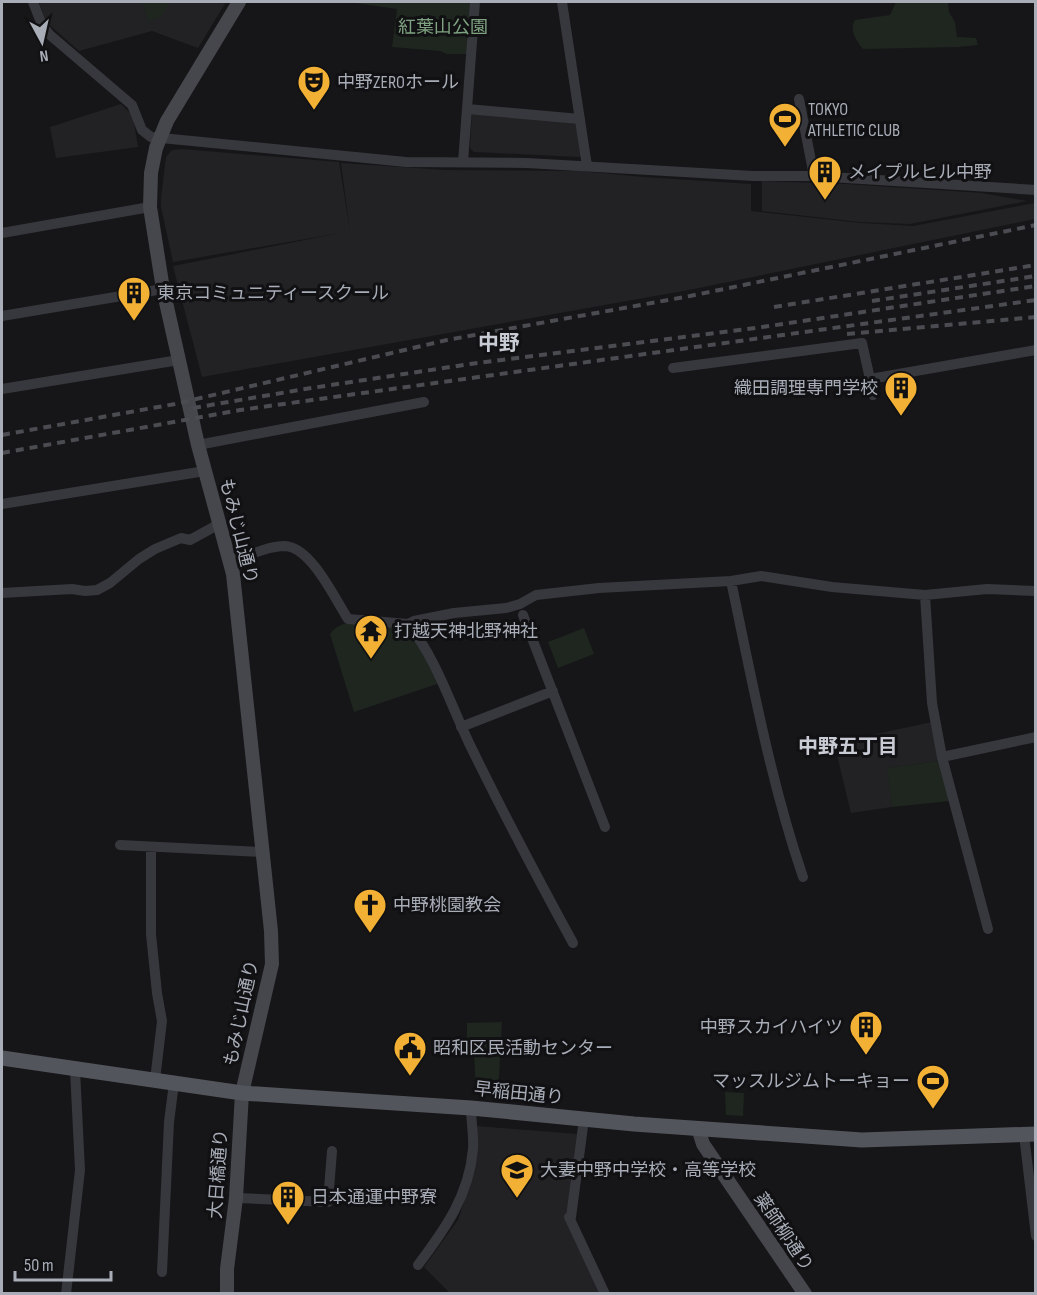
<svg xmlns="http://www.w3.org/2000/svg" width="1037" height="1295" font-family="'Sofia Sans Condensed','Noto Sans JP',sans-serif">
<style>
.built{fill:#222225}
.green{fill:#1e261f}
.lines{fill:none;stroke-linecap:round;stroke-linejoin:round}
.street{stroke:#37383d;stroke-width:10}
.secondary{stroke:#45474d;stroke-width:14}
.primary{stroke:#53555c;stroke-width:15}
.rail{stroke:#4a4c52;stroke-width:4;stroke-dasharray:8 6;stroke-linecap:butt}
.labels{text-anchor:middle;stroke-width:6;stroke-linejoin:round;paint-order:stroke}
.park-label{font-size:18px;fill:#7fa381;stroke:#111113}
.poi-label{font-size:18px;fill:#a8adb8;stroke:#111113;text-anchor:start}
.street-label{font-size:18px;fill:#a8adb8;stroke:#111113}
.neighbourhood-label{font-size:20px;font-weight:bold;fill:#c9ccd4;stroke:#111113}
.quarter-label{font-size:21px;font-weight:bold;fill:#c9ccd4;stroke:#111113}
</style>
<rect width="100%" height="100%" fill="#161618"/>
<path class="built" d="M39,2H226L198,48L152,31L79,51L46,22Z
M121,104L133,116L138,147L56,158L50,127Z
M472,114L575,121L583,154L579,157L474,152L470,148Z
M182,149L339,162L350,231L341,163L446,170L581,171L643,177L751,184V211L861,223L913,226L1035,203V219L694,289L202,377L173,266L340,233L173,262L161,207V198L166,157L172,150Z
M762,181L846,184L982,193L1027,201L910,224L860,222L762,211Z
M932,722L939,761L888,768L892,807L851,813L834,743Z
M476,1126L577,1134L566,1222L601,1293H450L424,1267L458,1220L472,1178Z"/>
<path class="green" d="M142,2H170L161,17L148,22Z
M348,2H471L468,54H447L440,51L392,47L397,9Z
M896,2H948L949,12L955,22L957,37L976,38L978,45L957,47L863,49C856,41 849,30 855,20L890,15Z
M359,622L407,626L440,683L354,712L330,634C338,623 347,623 359,622Z
M584,628L594,654L558,668L548,642Z
M939,761L950,801L892,807L887,768Z
M502,1022L498,1095L476,1093L474,1053H467V1023Z
M725,1092L744,1093L743,1116L726,1115Z"/>
<g class="lines">
<path class="street" d="M33,2L42,25L50,35L132,105L142,130L151,137L406,162L527,163L753,176H814L1036,190
M562,2L587,166
M799,99L814,176
M467,109L580,119
M463,162L475,2
M2,233L150,207
M2,316L163,289
M673,368L862,343L870,379L1036,350
M870,379L873,395
M2,389L179,360
M198,445L424,402
M2,504L205,471
M231,562C247,556 268,546 285,546C311,547 335,599 348,619L408,624L414,621L454,613L506,608L520,604L536,595L599,588L731,581L761,576L832,587L925,595L987,589L1036,591
M731,581C752,680 770,780 803,877
M2,593L72,589L85,591L97,590L110,583L139,559L155,549L181,538L190,540L221,523
M925,595L932,703L942,757L988,929
M523,615L605,827
M408,624C436,658 450,703 469,743C502,811 537,877 573,943
M461,727L553,691
M942,757L1036,737
M120,845L263,852
M151,847V934L157,993L162,1021L155,1080
M584,1119L571,1217H569L605,1294
M1024,1135L1036,1236
M236,1198L328,1202L332,1151
M418,1265C445,1229 469,1196 473,1149C474,1136 471,1121 471,1108
M162,1272L169,1122L174,1083
M66,1294L80,1170L75,1070"/>
<path class="secondary" d="M698,1128L703,1144L805,1294
M227,1294V1269L236,1198L242,1093L272,964L271,931L233,574L198,445L163,289L150,207L151,173L156,148L167,121L239,2"/>
<path class="primary" d="M2,1058L242,1093L471,1108L634,1124L862,1140L1036,1134"/>
<path class="rail" d="M872,301L1036,276
M774,307L1036,265
M847,334L1036,317
M193,408L305,389L470,364L756,328L1036,286
M2,435L175,404L447,340L690,296L1036,225
M2,453L240,410L1036,300"/>
</g>
<defs>
<g id="theatre-pin" transform="scale(1.725)"><path d="M0 17L-7.5 6A9.5 9.5 0 1 1 7.5 6Z" fill="#f2b134" stroke="#111113"/><path d="M-5-5.5Q0-4 5-5.5V0Q5 5 0 6Q-5 5-5 0ZM-3.3-2.5H-1v1.5H-3.3ZM1-2.5H3.3v1.5H1ZM-2.8 1Q0 5.5 2.8 1Z" fill="#111"/></g>
<g id="stadium-pin" transform="scale(1.725)"><path d="M0 17L-7.5 6A9.5 9.5 0 1 1 7.5 6Z" fill="#f2b134" stroke="#111113"/><path d="M0-5a6.5 5 0 1 0 0 10a6.5 5 0 1 0 0-10ZM-3.5-1.8h7v3.6h-7Z" fill="#111"/></g>
<g id="building-pin" transform="scale(1.725)"><path d="M0 17L-7.5 6A9.5 9.5 0 1 1 7.5 6Z" fill="#f2b134" stroke="#111113"/><path d="M-4-6H4V6H1V3H-1V6H-4ZM-2.5-4.3h1.7v1.8h-1.7ZM.8-4.3h1.7v1.8H.8ZM-2.5-1h1.7V.8h-1.7ZM.8-1h1.7V.8H.8Z" fill="#111"/></g>
<g id="temple-pin" transform="scale(1.725)"><path d="M0 17L-7.5 6A9.5 9.5 0 1 1 7.5 6Z" fill="#f2b134" stroke="#111113"/><path d="M0-6L5-2H3V0L6.5 2.5H4V6H1.5V3h-3V6H-4V2.5H-6.5L-3 0V-2H-5Z" fill="#111"/></g>
<g id="church-pin" transform="scale(1.725)"><path d="M0 17L-7.5 6A9.5 9.5 0 1 1 7.5 6Z" fill="#f2b134" stroke="#111113"/><path d="M-1.2-6h2.4v3.5h3.3v2.4h-3.3V6h-2.4V-.1h-3.3v-2.4h3.3Z" fill="#111"/></g>
<g id="civic-pin" transform="scale(1.725)"><path d="M0 17L-7.5 6A9.5 9.5 0 1 1 7.5 6Z" fill="#f2b134" stroke="#111113"/><path d="M-.6-6.5H3V-4.5H.6V-3L4-1V1h2V6H-6V1h2V-1L-.6-3ZM-1.2 2.5V6h2.4V2.5Z" fill="#111"/></g>
<g id="school-pin" transform="scale(1.725)"><path d="M0 17L-7.5 6A9.5 9.5 0 1 1 7.5 6Z" fill="#f2b134" stroke="#111113"/><path d="M0-5L7-2L0 1L-7-2ZM-4 1L0 2.5L4 1V4Q0 6-4 4Z" fill="#111"/></g>
</defs>
<g fill-rule="evenodd">
<use href="#theatre-pin" x="314" y="82"/>
<use href="#stadium-pin" x="785" y="119"/>
<use href="#building-pin" x="825" y="172"/>
<use href="#building-pin" x="134" y="293"/>
<use href="#building-pin" x="901" y="388"/>
<use href="#temple-pin" x="371" y="631"/>
<use href="#church-pin" x="370" y="905"/>
<use href="#building-pin" x="866" y="1027"/>
<use href="#civic-pin" x="410" y="1048"/>
<use href="#stadium-pin" x="933" y="1081"/>
<use href="#school-pin" x="517" y="1170"/>
<use href="#building-pin" x="288" y="1197"/>
</g>
<g class="labels">
<g class="park-label">
<text x="443" y="33">紅葉山公園</text>
</g>
<g class="poi-label">
<text x="337" y="88">中野ZEROホール</text>
<text x="808" y="115">TOKYO<tspan x="808" dy="21">ATHLETIC CLUB</tspan></text>
<text x="848" y="178">メイプルヒル中野</text>
<text x="157" y="299">東京コミュニティースクール</text>
<text x="878" y="394" text-anchor="end">織田調理専門学校</text>
<text x="394" y="637">打越天神北野神社</text>
<text x="393" y="911">中野桃園教会</text>
<text x="843" y="1033" text-anchor="end">中野スカイハイツ</text>
<text x="433" y="1054">昭和区民活動センター</text>
<text x="910" y="1087" text-anchor="end">マッスルジムトーキョー</text>
<text x="540" y="1176">大妻中野中学校・高等学校</text>
<text x="311" y="1203">日本通運中野寮</text>
</g>
<g class="street-label">
<text transform="translate(239 531) rotate(76)" y="6">もみじ山通り</text>
<text transform="translate(241 1013) rotate(-78)" y="6">もみじ山通り</text>
<text transform="translate(519 1093) rotate(6)" y="6">早稲田通り</text>
<text transform="translate(218 1174) rotate(-86)" y="6">大日橋通り</text>
<text transform="translate(784 1232) rotate(56)" y="6">薬師柳通り</text>
</g>
<g class="neighbourhood-label">
<text x="848" y="753">中野五丁目</text>
</g>
<g class="quarter-label">
<text x="499" y="350">中野</text>
</g>
</g>
<rect width="1037" height="1295" fill="none" stroke="#a8adb8" stroke-width="6"/>
<g transform="translate(42 42) rotate(172)" stroke="#111113" stroke-width="4.5" paint-order="stroke">
<path d="M0-4.5L10 22L0 15L-10 22Z" fill="#a8adb8"/>
<text y="-9" font-size="16" font-weight="bold" text-anchor="middle" fill="#a8adb8">N</text>
</g>
<path d="M15 1271v9h96v-9" fill="none" stroke="#a8adb8" stroke-width="3"/>
<text x="24" y="1271" font-size="18" fill="#a8adb8" stroke="#111113" stroke-width="4.5" paint-order="stroke">50 m</text>
</svg>
